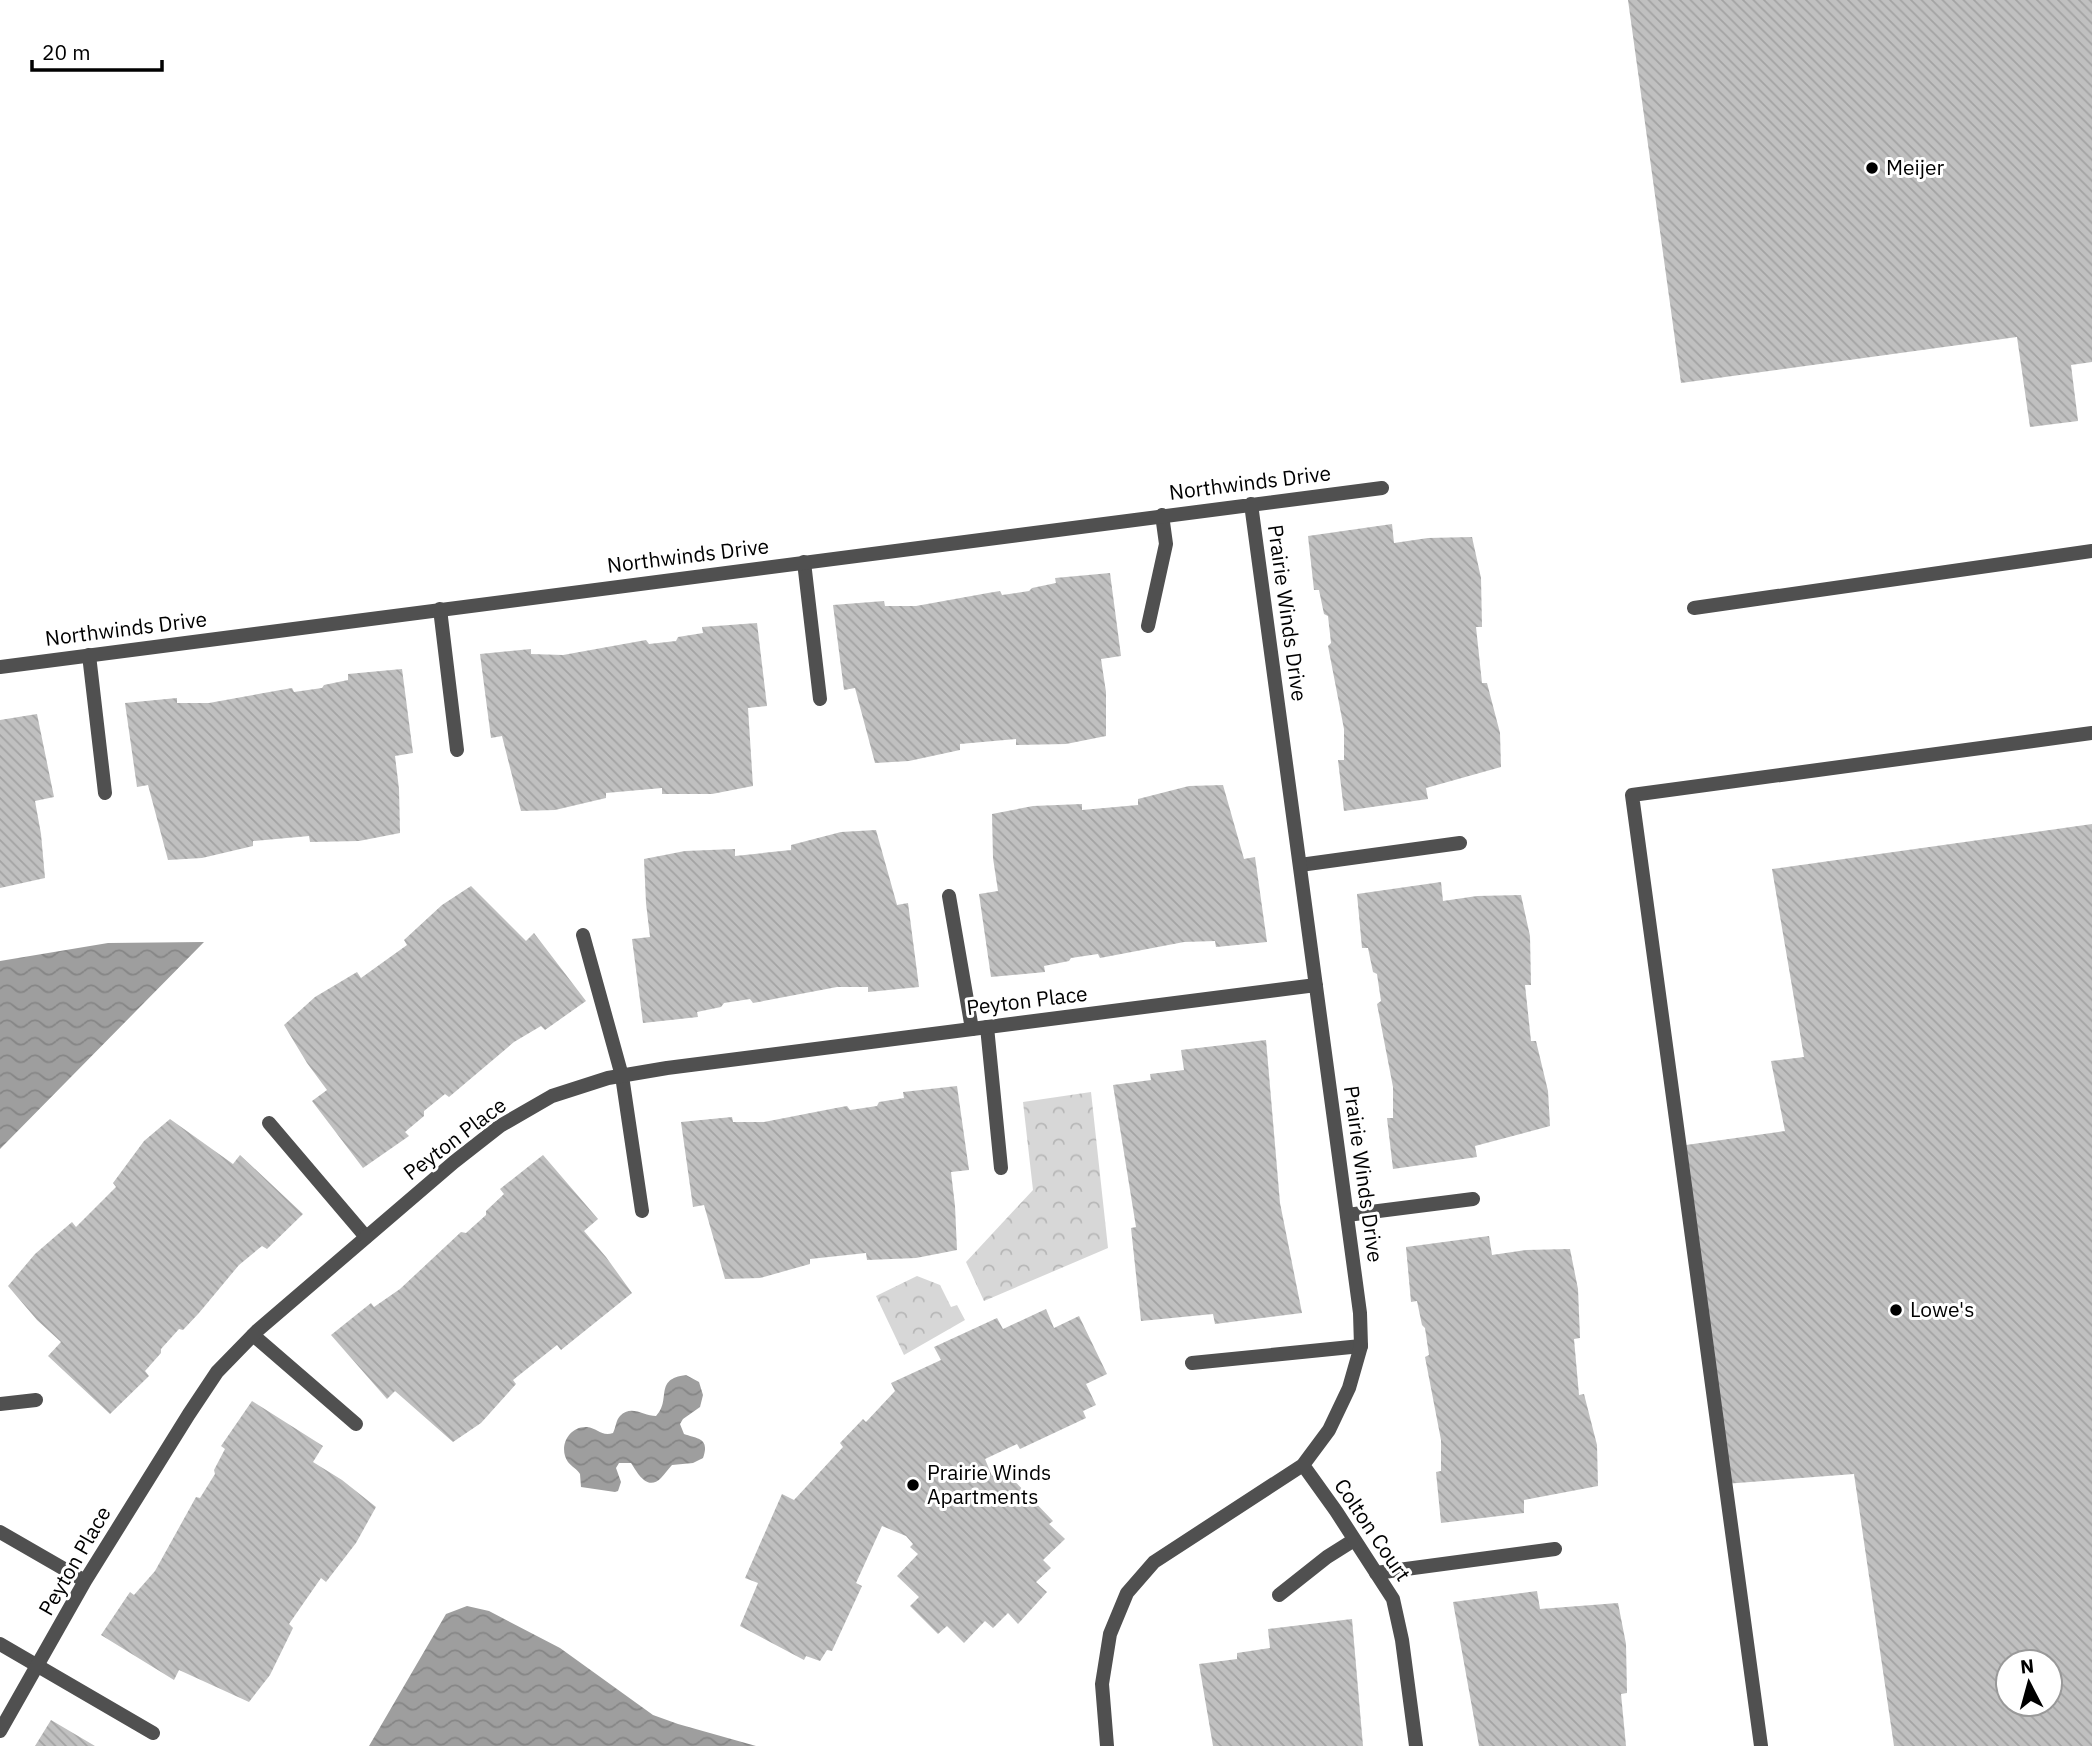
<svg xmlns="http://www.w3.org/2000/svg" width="2092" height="1746" font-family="'IBM Plex Sans',sans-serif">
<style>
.park{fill:url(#park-crowns)}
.water{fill:url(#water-waves)}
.building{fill:url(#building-back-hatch);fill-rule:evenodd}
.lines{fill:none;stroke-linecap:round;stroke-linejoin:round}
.service{stroke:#505050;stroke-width:14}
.minor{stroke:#505050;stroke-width:14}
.poi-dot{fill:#000;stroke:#fff;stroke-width:2.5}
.labels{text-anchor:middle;stroke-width:6;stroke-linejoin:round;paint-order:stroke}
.poi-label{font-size:21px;fill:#000;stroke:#fff;text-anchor:start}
.street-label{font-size:21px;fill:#000;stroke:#fff}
</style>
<defs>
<pattern id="park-crowns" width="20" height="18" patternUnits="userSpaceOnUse" patternTransform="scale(1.75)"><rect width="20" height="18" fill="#d7d7d7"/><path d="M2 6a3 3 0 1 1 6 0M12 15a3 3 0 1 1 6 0" fill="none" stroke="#b7b7b7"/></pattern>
<pattern id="water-waves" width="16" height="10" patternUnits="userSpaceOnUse" patternTransform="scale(1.75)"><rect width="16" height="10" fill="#9e9e9e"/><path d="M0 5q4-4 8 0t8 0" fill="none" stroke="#868686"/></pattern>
<pattern id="building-back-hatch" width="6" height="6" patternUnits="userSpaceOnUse" patternTransform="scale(1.75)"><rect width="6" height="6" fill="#c0c0c0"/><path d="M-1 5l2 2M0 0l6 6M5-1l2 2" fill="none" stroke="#a3a3a3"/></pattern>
</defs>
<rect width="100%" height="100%" fill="#fff"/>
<path class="park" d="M1091,1092L1108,1248L984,1301L966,1262L1033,1190L1023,1102Z
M917,1276L940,1285L951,1307L957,1305L965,1320L904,1355L876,1296Z"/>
<path class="water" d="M204,942L0,1149V961L108,943Z
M686,1375L699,1382L703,1395L700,1407L683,1419L680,1424L684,1434C698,1439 710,1438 703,1458L693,1463L672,1465C668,1469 665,1474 661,1478C647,1492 637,1472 631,1463H619L616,1468L621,1482L618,1491L615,1492L581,1487L580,1474C577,1469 572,1467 568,1462C558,1448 568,1426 587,1427C597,1428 602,1437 613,1433C616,1427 616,1420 620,1416C631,1404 644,1416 656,1416C672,1400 653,1379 686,1375Z
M467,1606L489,1611L560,1648L653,1715L678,1724L756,1746H369L446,1614Z"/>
<path class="building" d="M1628,0H2092V362L2071,365L2078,421L2030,427L2017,337L1681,383Z
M1392,524L1394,543L1428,538L1472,537L1481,578L1482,627H1476L1482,683H1487L1500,733L1501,767L1426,788L1428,799L1344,811L1338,760H1344V729L1328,646L1331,643L1328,616L1324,614L1319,590H1314L1308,536Z
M1110,573L1121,656L1101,659L1106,692V736L1066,744L1016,745V739L960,744V750L909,761L875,763L855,688L844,690L833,605L884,601L885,606H916L988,593L1000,591L1002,595L1029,591L1032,588L1056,583L1055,578Z
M757,623L767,706L748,708L753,786L712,794H662V788L606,793V798L555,810L521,811L502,736L491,738L480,654L531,649V654L563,655L646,640L649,644L676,641L678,637L703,633L702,627Z
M402,669L413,753L395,756L399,789L400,833L359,841L310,842L309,836L253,841V846L202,858L168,860L148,785L137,787L125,703L177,698V703H209L292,688L294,692L322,688L324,685L348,680V674Z
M37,714L54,797L35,801L41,834L45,878L0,888V720Z
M1223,785L1244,859L1255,857L1267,942L1216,947L1215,941L1184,942L1100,958L1098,954L1071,958L1069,961L1044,966L1045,972L991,977L979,894L998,891L993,858L992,814L1033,806L1082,804V810L1138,805V799L1189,786Z
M2092,824V1746H1894L1854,1474L1724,1484L1679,1146L1785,1131L1771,1061L1804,1057L1772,869ZM2008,1662H2050V1704H2008Z
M876,830L897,905L908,903L919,987L868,992V987H837L753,1003L750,999L724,1003L721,1007L697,1012L698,1017L643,1023L632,939L650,937L646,903L644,859L685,851L735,849V856L791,850V845L841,832Z
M1441,882L1443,901L1477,896L1521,895L1530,936L1531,985H1525L1531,1041H1536L1548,1091L1550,1126L1475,1146L1477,1157L1393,1169L1387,1118H1393V1087L1377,1004L1381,1001L1377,974L1373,972L1368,948H1362L1357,894Z
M471,886L526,941L534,933L586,1001L545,1030L541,1026L514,1042L449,1097L445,1094L424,1111V1116L405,1132L409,1136L363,1168L312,1101L327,1090L307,1063L284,1025L315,997L357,972L361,978L407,945L404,940L442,905Z
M1266,1040L1280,1203L1302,1313L1215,1324L1213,1314L1141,1321L1131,1228L1136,1227L1113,1085L1151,1080L1150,1074L1184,1070L1181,1050Z
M957,1086L969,1170L951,1172L955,1206L957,1250L916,1258L867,1260L866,1253L810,1259V1264L760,1278L725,1279L704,1205L693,1207L681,1122L732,1117L733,1122H764L836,1108L847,1106L850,1110L877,1106L879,1102L904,1098L903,1092Z
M170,1119L233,1164L240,1155L303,1214L267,1249L262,1246L239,1265L199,1313L183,1330L179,1329L161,1349V1353L145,1371L149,1376L110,1414L48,1356L61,1342L37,1320L8,1286L35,1254L72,1222L76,1227L116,1187L113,1183L144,1141Z
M543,1155L598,1219L584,1231L606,1257L632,1293L561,1350L557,1345L513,1380L516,1384L481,1423L453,1442L395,1391L387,1399L331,1335L371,1303L374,1307L400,1289L461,1232L466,1233L486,1215V1211L504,1194L500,1189Z
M1489,1236L1492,1255L1526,1250L1570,1249L1578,1289L1580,1338L1574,1339L1579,1395L1584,1394L1597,1445L1598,1486L1524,1500V1513L1441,1523L1436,1472L1441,1471V1440L1425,1357L1429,1355L1425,1328L1422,1325L1417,1301L1411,1302L1406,1247Z
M1046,1309L1054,1328L1079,1316L1107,1374L1086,1384L1096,1405L1083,1411L1086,1418L1020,1449L1017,1444L985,1459L992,1476L1001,1467L1053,1521L1049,1524L1065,1539L1043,1560L1051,1568L1036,1582L1047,1592L1018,1624L1008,1613L993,1628L985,1621L964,1643L947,1626L938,1634L910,1606L919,1597L897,1576L918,1554L910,1547L913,1544L906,1536L882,1526L856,1583L862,1586L832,1651L827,1650L820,1661L806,1656L804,1660L740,1626L758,1583L745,1578L782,1494L794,1500L843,1447L840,1443L863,1419L866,1422L895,1391L891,1383L941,1360L934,1347L997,1318L1003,1329Z
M252,1401L323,1446L313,1462L342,1480L376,1507L356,1543L326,1582L321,1578L289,1624L293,1628L270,1675L249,1702L179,1670L174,1680L101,1635L130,1592L134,1595L155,1571L196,1497L200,1498L215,1474L214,1470L225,1449L221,1446Z
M1537,1591L1540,1609L1618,1603L1626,1644L1627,1693L1621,1694L1626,1746H1479L1453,1602Z
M1352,1619L1363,1746H1213L1199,1664L1237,1659V1653L1270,1648L1268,1629Z
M51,1720L95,1746H35Z"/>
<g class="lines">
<path class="service" d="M804,562L820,699
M1694,608L2092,551
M440,609L457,750
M1148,626L1166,544L1162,515
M89,655L105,793
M1300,865L1460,843
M949,896L972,1029
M583,935L622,1076L642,1211
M987,1027L1001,1168
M269,1123L366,1237
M1347,1215L1473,1199
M253,1335L356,1424
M1192,1363L1361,1346
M0,1404L36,1400
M1376,1573L1555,1549
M1279,1595L1327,1557L1354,1540
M0,1644L153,1733
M1761,1746L1632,795L2092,733"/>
<path class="minor" d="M0,667L1382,488
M1303,1465L1336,1511L1393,1599L1402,1640L1416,1746
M0,1532L85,1581
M0,1731L85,1581L189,1414L217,1372L258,1330L454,1162L500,1126L552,1096L608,1078L667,1068L1316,985
M1107,1746L1102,1684L1110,1634L1127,1593L1154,1562L1303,1465L1329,1430L1349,1388L1361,1346L1360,1313L1251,504"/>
</g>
<g class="poi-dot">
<circle cx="1872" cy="168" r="7"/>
<circle cx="1896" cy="1310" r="7"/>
<circle cx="913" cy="1485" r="7"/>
</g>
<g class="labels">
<g class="poi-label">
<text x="1886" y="175">Meijer</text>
<text x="1910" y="1317">Lowe's</text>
<text x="927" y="1480">Prairie Winds<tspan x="927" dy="24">Apartments</tspan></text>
</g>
<g class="street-label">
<text transform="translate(1250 483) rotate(-7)" y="7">Northwinds Drive</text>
<text transform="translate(688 556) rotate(-7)" y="7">Northwinds Drive</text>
<text transform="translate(1287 613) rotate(82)" y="7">Prairie Winds Drive</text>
<text transform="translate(126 629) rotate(-7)" y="7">Northwinds Drive</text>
<text transform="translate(1027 1001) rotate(-7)" y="7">Peyton Place</text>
<text transform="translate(455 1139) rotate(-37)" y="7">Peyton Place</text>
<text transform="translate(1363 1174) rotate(82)" y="7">Prairie Winds Drive</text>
<text transform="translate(1372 1530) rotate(56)" y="7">Colton Court</text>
<text transform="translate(75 1561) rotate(-60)" y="7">Peyton Place</text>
</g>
</g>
<g transform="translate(2029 1683) rotate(354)"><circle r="33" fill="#ffffff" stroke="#999999" stroke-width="2"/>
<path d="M0-5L12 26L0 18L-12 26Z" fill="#000000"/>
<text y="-10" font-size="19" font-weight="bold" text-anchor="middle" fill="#000000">N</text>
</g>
<path d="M32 60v10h130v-10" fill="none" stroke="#000000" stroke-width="3.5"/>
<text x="42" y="60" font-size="21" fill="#000000" stroke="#ffffff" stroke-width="5" paint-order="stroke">20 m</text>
</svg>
